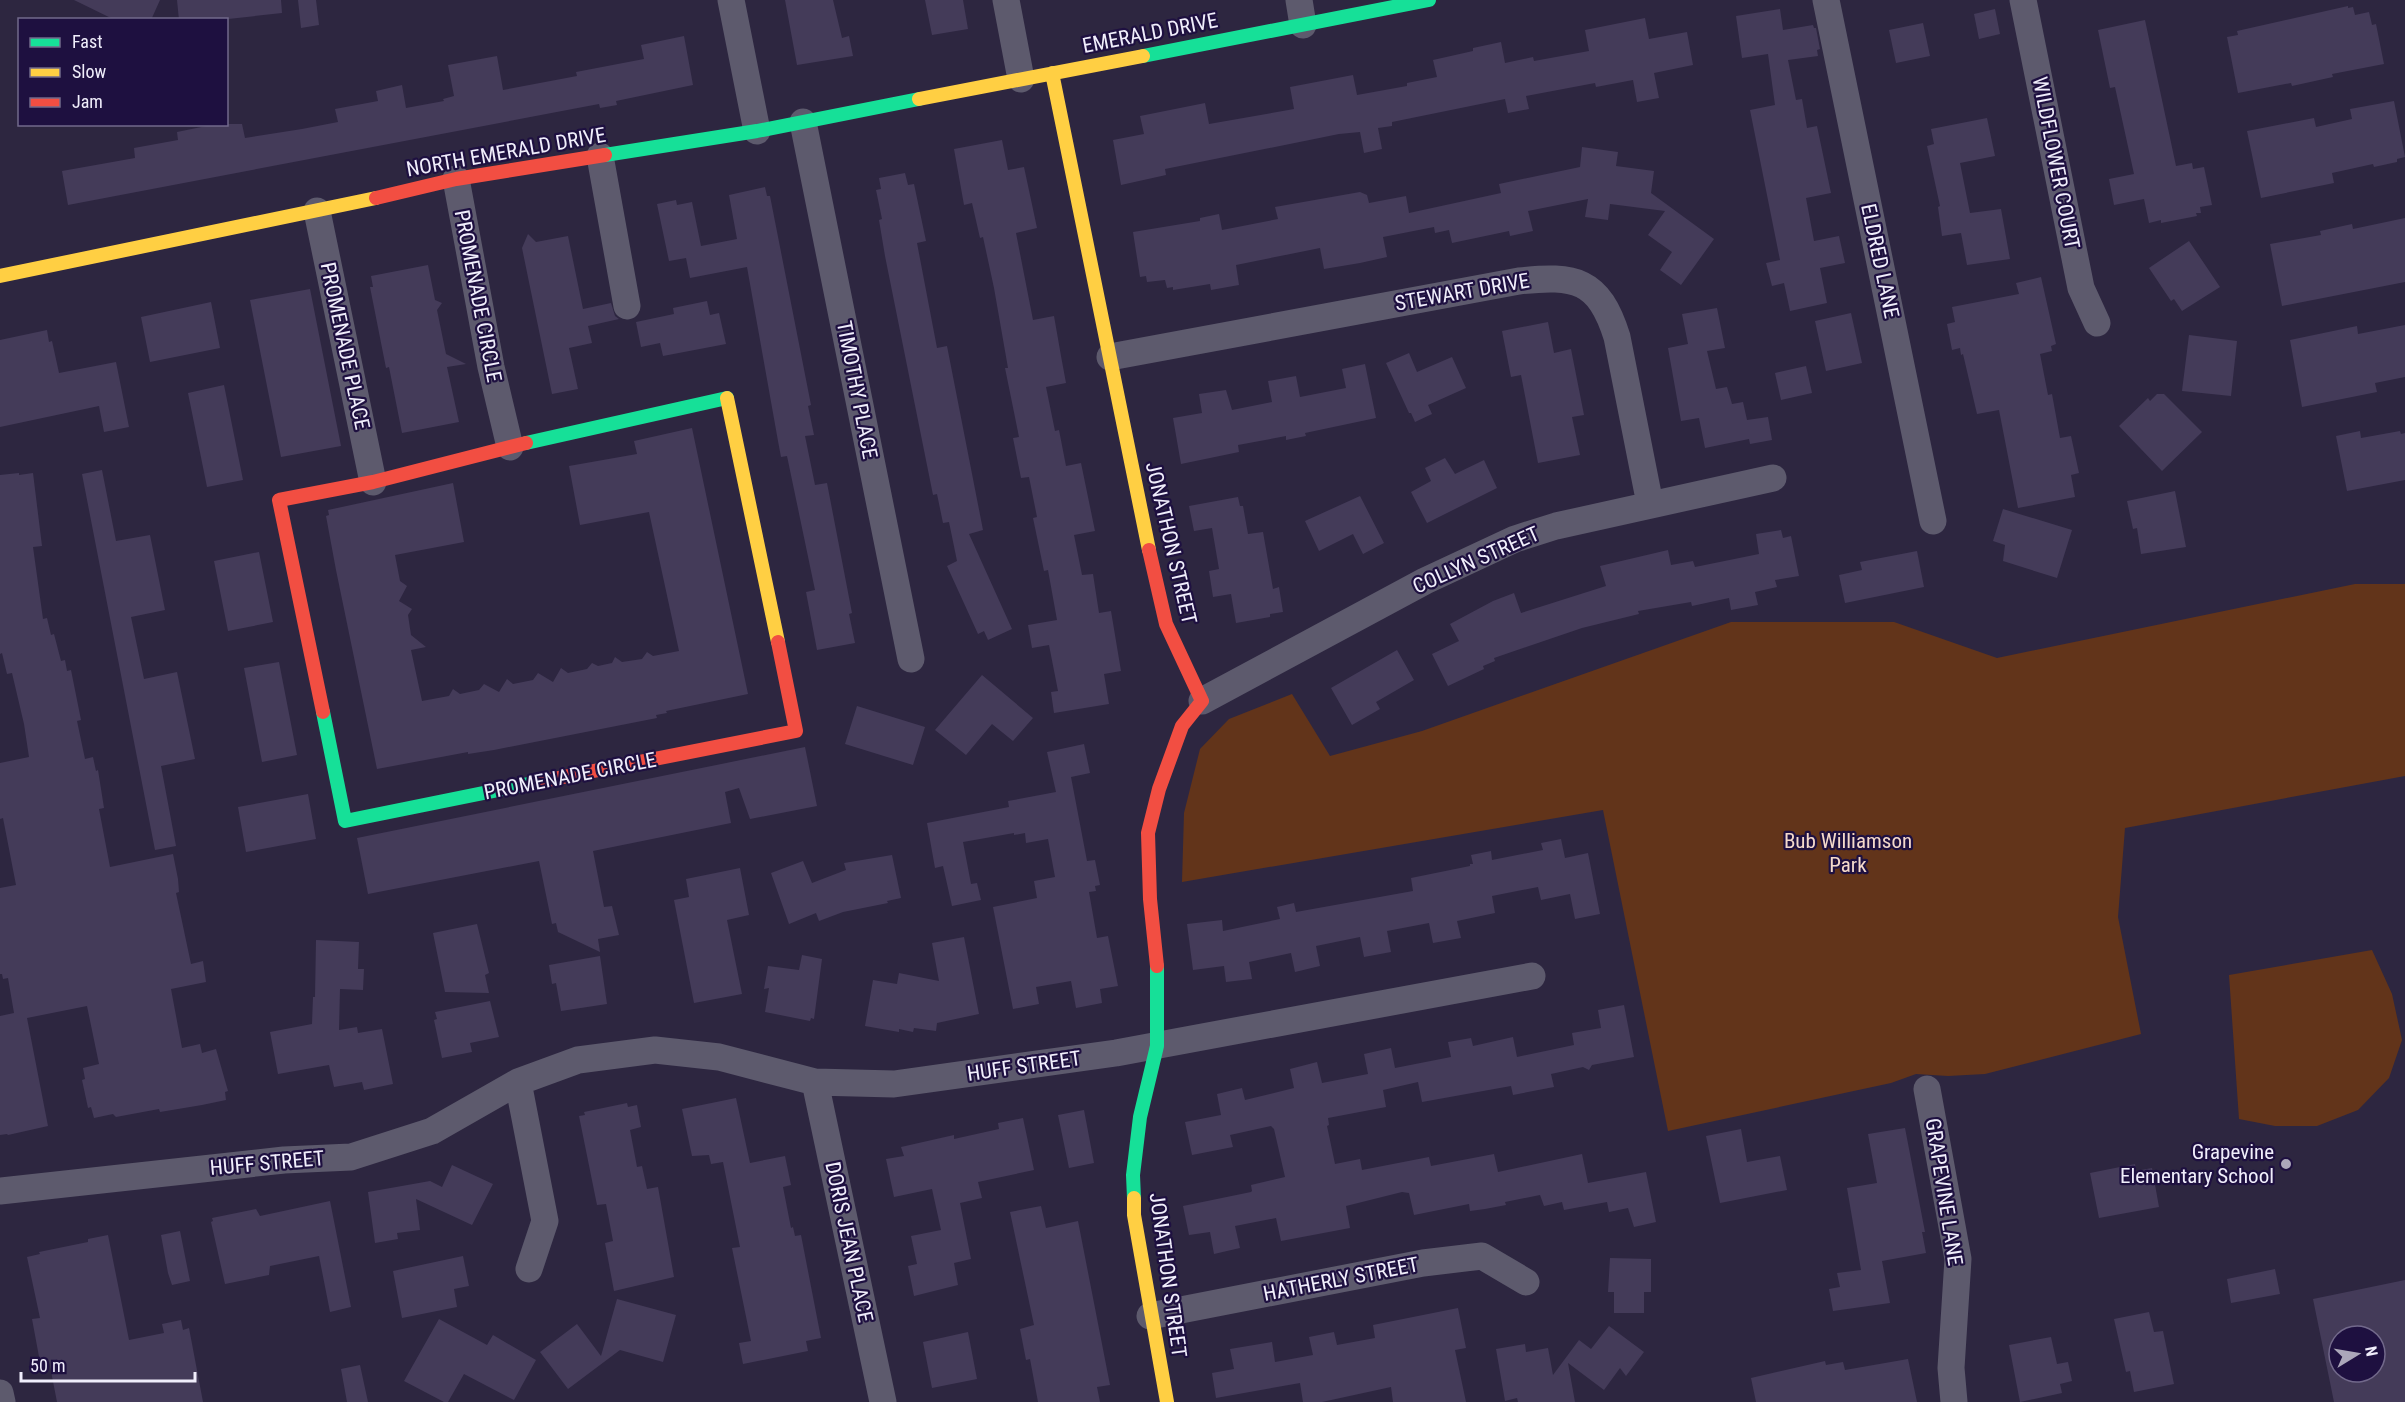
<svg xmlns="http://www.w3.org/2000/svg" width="2405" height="1402" font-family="'Roboto Condensed',sans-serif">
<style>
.green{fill:#62341a}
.building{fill:#443b59;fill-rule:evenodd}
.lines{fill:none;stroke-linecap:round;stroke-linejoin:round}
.street{stroke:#5d5a6d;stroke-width:27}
.fast{stroke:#16e098;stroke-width:14}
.slow{stroke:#ffcf43;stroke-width:14}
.jam{stroke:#f24e42;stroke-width:14}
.poi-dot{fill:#aca8ba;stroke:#1e1040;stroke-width:2}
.labels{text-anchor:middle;stroke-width:4.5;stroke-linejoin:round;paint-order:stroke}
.street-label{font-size:21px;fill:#f0eefb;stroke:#1e1040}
.park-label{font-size:21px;fill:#f5dacb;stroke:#1e1040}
.poi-label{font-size:21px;fill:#f0eefb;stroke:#1e1040;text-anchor:end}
</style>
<rect width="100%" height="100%" fill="#2d2640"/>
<path class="green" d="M2355,584H2405V776L2125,828L2118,917L2141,1034L1985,1074L1948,1076L1916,1074L1891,1083L1668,1131L1603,810L1182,882L1184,813L1200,749L1229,719L1292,694L1330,756L1422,731L1731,622H1894L1997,658Z
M2372,950L2392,994L2402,1040L2389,1078L2358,1110L2317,1126H2275L2239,1119L2229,975Z"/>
<path class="building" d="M74,0H160L151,20H115Z
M177,0H281L282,13L219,20H179Z
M298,0H316L319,25L301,28Z
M785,0H833L842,38L849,36L853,56L797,65Z
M925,0H963L968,29L932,35Z
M2348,6V8L2353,7L2355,15L2369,12L2372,25L2376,24L2384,64L2332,74L2333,77L2292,86L2291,83L2238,93L2227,37L2238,35L2237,31Z
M1780,9L1783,30L1813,25L1814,28H1816L1820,49L1817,50L1818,56L1788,60L1796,100L1802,99L1807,128L1817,126L1831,193L1806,198L1814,241L1839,236L1845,263L1820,268L1827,303L1790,311L1784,283L1772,286L1766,263L1780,260L1750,110L1775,105L1768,54L1742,58L1736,16Z
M1995,9L2000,34L1979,39L1974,14Z
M1645,18L1649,39L1687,32L1693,65L1654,73L1659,98L1637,102L1633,80L1596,87L1595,83L1526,96L1529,109L1508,113L1505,99L1392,122V126L1378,128L1382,149L1364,153L1360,132L1339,134L1165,169L1166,175L1121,185L1113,140L1144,134L1140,116L1205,103L1209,124L1294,109L1290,87L1353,75L1357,95L1407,86V83L1437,77L1433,60L1473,51V48L1501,42L1505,63L1533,57L1534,61L1589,51L1585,30Z
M2145,20L2176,166L2192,163L2193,169L2204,167L2212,205L2200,207L2201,213H2196L2197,216L2161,223V220L2149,223L2144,199L2114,205L2109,179L2134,174L2115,87L2110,88L2098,30Z
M1923,23L1930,56L1896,63L1889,30Z
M684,36L693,85L616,101L617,105L600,108L599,104L583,107L68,205L62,171L135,158L134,148L178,140L177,132L216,124H242L245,138L302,129L338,122L335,109L378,101L376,91L402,85L406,108L444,101L443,99L454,96L448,65L497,56L503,90L577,76L576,72L644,59L641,45Z
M2394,101L2405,157L2397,159V162L2374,167L2373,164L2332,173L2334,183L2261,198L2247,131L2314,118L2316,127L2352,119L2350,109Z
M1987,118L1995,156L1960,163L1970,213L2001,209L2010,259L1967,265L1961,233L1942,236L1938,207L1940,206L1927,146L1934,144L1931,129Z
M1002,140L1008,170L1024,167L1037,228L1016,233L1033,320L1054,316L1061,356L1066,383L1046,387L1055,431L1059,430L1066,466L1081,463L1095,531L1074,535L1082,575L1093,574L1099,613L1111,611L1121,671L1104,674L1109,704L1054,713L1051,692L1058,691L1049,645L1032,648L1028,625L1057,620L1048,570L1044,571L1033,518L1037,517L1029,477L1021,478L1013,438L1019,437L1005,368H1008L994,288L983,237L980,238L972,203L964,205L954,149Z
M1582,147L1618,152L1616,166L1654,171L1651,193L1714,239L1681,285L1660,270L1672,252L1648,235L1665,211L1610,204L1608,220L1585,217L1588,199L1528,211L1533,231L1510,236L1509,231L1452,243L1449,230L1435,233L1434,227L1383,237L1387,257L1360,263L1324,269L1320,248L1236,265L1239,285L1211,290L1210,284L1173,290V287L1167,288L1165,280L1147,282L1146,276L1140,277L1133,232L1200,221V218L1219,214L1222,230L1278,219L1275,207L1360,192L1367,195L1369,203L1406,196L1409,213L1501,193L1499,184L1580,167Z
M905,173L908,185L914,184L926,241L917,243L937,348L947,346L983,530L969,534L1012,629L988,640L984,631L978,634L947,566L957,561L949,522L943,523L937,494L933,495L885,256L879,220L882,219L876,190L881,189L879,178Z
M765,187L767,196H770L811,405L808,406L814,435L805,436L815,485L827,483L852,613L849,614L855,643L817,650L806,592L815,590L787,456L781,457L778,441L747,267L690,278L686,258L669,261L657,204L676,200L677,205L692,202L701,246L737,239L729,195Z
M2405,218V282L2282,306L2270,244L2321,235L2320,231L2352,224L2353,229Z
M528,234L536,242L568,236L583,309L611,303L615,316L619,319L588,326L592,343L569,348L578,389L552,394L522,248Z
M2189,241L2220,287L2182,311L2174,299L2171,301L2149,268Z
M428,265L435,300L442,303L437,310L446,354L466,364L447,367L459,422L402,433L389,367L386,368L370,287H373L371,276Z
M2041,277L2056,344L2051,346L2052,351L2040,354L2048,395L2052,394L2060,438L2071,436L2079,473L2071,475L2075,497L2018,508L1999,410L1977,414L1963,354L1961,355L1960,348L1952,350L1947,324L1955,322L1952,307L2019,294L2016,283Z
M310,289L341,446L281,457L250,300Z
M707,301L710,315L719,313L726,344L663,356L660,343L641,347L636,322L674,314L673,308Z
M211,302L220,348L150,362L141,317Z
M1717,308L1725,348L1707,351L1716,389L1727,387L1732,404L1743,402L1747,420L1768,417L1772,440L1750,444L1749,439L1705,448L1699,418L1681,421L1668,348L1688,344L1682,314Z
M1851,313L1862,363L1826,371L1815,321Z
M1548,322L1554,353L1571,349L1584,415L1572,417L1580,455L1538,463L1521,375L1511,377L1502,331Z
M2405,325V377L2375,383L2377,392L2302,407L2290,340L2357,326L2358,334Z
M47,330L49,342L52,341L59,373L116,362L129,427L104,432L99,406L0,427V340Z
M2189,335L2237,341L2231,396L2182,391Z
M1409,353L1417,372L1452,357L1466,388L1428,405L1432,414L1415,422L1411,413H1409L1386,363Z
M1365,364L1376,418L1305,433L1306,436L1286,440V436L1238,445L1239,452L1181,464L1173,418L1202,413L1199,394L1226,390L1232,410L1272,402L1268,381L1296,376L1300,397L1346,388L1342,369Z
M1806,366L1812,393L1781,400L1775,373Z
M224,385L243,480L207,487L188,393Z
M2157,394H2164L2202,432L2162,471L2119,426L2148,398L2150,401Z
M692,428L748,694L666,711L667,713L656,715L657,718L494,750L468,754V752L377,769L336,570L326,516L329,515L328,510L453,483L464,542L395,555L400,581L407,586L399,601L412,609L408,615L411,635L426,647L411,650L422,701L449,696L453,689L460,694L479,690L484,684L499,692L507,679L513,684L533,680L538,673L553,682L561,668L568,673L587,669L592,663L598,666L612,663L615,657L622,662L642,659L647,652L653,656L679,651L649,512L580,525L569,466L637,454L634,441Z
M2360,431L2361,438L2400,431L2401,434L2405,433V480L2347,491L2336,436Z
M1445,458L1455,474L1484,460L1497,488L1427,523L1411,492L1431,481L1425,468Z
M102,470L116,541L150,535L165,610L131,617L144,679L177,672L195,759L161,766L176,846L155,850L82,474Z
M19,473V475L33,473L42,546L33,547L43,619L47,618L51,635L54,634L61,661L65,660L67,671L71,670L81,720L77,721L85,759L93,757L96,771L98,770L104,808L99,809L110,867L173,854L178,879L179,892L176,893L191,964L203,961L206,982L171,989L182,1048L200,1044L202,1053L216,1049L228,1091L225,1092L226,1100L202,1105L160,1112L159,1109L116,1117L113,1114L94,1118L91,1107L88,1108L82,1080L85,1079L83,1068L99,1064L87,1006L27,1018L48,1126L8,1135L7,1134L0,1135V1016L14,1013L8,978L3,979L2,974H0V888L16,885L3,818L0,819V763L29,757L24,724L12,673L7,674L2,653L0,654V475Z
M2175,491L2186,547L2141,554L2137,528L2133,529L2127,501Z
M1360,496L1384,543L1363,554L1353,534L1319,551L1305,521Z
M1238,497L1240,506H1243L1248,534L1263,532L1273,589L1279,587L1283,612L1270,614V617L1236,623L1231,594L1213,597L1209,571L1219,569L1212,528L1194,531L1189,506Z
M2003,509L2072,530L2057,578L2003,561L2005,545L1993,541Z
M1781,530L1783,538L1791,536L1799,576L1775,580L1777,587L1755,592L1758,605L1731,610L1729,598L1692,606L1691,602L1638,611L1639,614L1582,628L1494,658L1495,661L1483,666L1484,669L1448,686L1432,654L1459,641L1450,624L1493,601L1514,593L1521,613L1606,586L1600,566L1668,550L1671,565L1693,561L1695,567L1759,554L1756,534Z
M1917,551L1924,587L1845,603L1839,575L1862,570L1860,562Z
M259,552L273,622L228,631L214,561Z
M1397,650L1414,680L1376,702L1380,709L1352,725L1331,688Z
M279,662L297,755L262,762L244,668Z
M982,675L1033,718L1013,741L992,724L966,755L935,730Z
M857,706L925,727L913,765L845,744Z
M1084,744L1090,773L1071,777L1087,861L1095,860L1100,885L1095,886L1096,891L1089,892L1097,938L1108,936L1118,986L1100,989L1102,1003L1076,1008L1071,981L1036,987L1039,1004L1013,1009L993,907L1037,898L1034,881L1055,877L1048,839L1026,843L1025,833L1014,835V833L963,842L971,884L977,883L981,900L952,906L943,866L935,868L927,823L1009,807L1008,801L1056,792L1047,752Z
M805,747L817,806L750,819L739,788L725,792L731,823L593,851L604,907L612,906L619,935L598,939L600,952L558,932L556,923L552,924L539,861L368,894L357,838Z
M308,794L316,839L246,852L238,807Z
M1561,839L1565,858L1588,853L1600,914L1575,919L1570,894L1541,900L1538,887L1492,896L1495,913L1457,921L1461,938L1433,943L1429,923L1387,931L1391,952L1364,957L1360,937L1316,946L1320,966L1295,972L1291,953L1249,962L1252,979L1226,982L1224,966L1193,970L1187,924L1222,920L1223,931L1280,919L1277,907L1294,903L1296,912L1413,891L1411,878L1470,866V864H1473L1471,855L1491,851L1492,860L1543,850L1541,843Z
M892,855L901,898L887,901L888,903L843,912L819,921L816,913L789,924L771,873L803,861L812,883L846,870L844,863Z
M740,868L749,915L727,920L742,994L694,1003L674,900L689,897L686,879Z
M477,924L489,973L485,975L489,993L445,992L433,933Z
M964,937L979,1014L937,1023L936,1031L914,1028L913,1032L899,1029V1032L865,1026L873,980L897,984L899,973L939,981L932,943Z
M316,940L359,942L358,969H364L363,990L340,989L339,1030L357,1027L358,1033L382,1029L393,1084L364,1090L362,1082L334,1087L329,1065L278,1074L270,1032L312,1024L313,997H315Z
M802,955L822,959L814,1019L811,1018L810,1021L765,1012L769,988L764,989L768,966L799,970Z
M600,956L607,1004L561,1011L556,983L552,984L549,965Z
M490,1001L499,1037L470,1043L472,1052L442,1058L434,1020L437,1019L435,1012Z
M1624,1005L1634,1057L1592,1065L1589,1070L1583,1067L1551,1074L1554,1087L1513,1095L1511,1086L1422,1102L1418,1082L1383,1090L1386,1107L1328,1118L1329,1125L1327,1126L1335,1164L1360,1159L1362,1170L1429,1157L1431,1166L1494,1154L1498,1172L1582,1154L1588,1183L1646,1172L1656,1222L1634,1227L1628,1208L1609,1212L1607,1202L1564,1210L1562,1202L1544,1206L1540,1195L1505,1202L1506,1205L1485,1209L1470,1211L1469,1204L1414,1215L1409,1193L1402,1192L1346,1206L1350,1228L1281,1241L1276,1218L1235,1226L1240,1248L1214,1254L1210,1232L1189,1235L1183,1206L1251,1192L1252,1191L1251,1185L1285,1177L1274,1129L1271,1126L1230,1135L1233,1147L1192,1155L1185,1122L1221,1115L1217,1094L1242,1088L1245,1100L1294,1088L1290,1069L1317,1062L1322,1083L1368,1074L1364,1054L1391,1048L1395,1068L1451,1057L1448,1042L1471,1038L1473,1046L1513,1037L1517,1057L1574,1045L1572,1033L1601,1028L1598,1010Z
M736,1098L750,1163L785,1156L791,1185L783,1187L791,1228L793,1227L795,1236L801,1235L821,1338L806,1341L808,1351L743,1364L739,1343L751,1341L732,1248L740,1247L723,1162L711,1164L709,1155L692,1156L682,1109Z
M627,1103L628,1107L637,1105L641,1127L630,1130L637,1167L642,1166L647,1189L658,1187L674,1277L614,1291L605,1243L613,1241L606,1204L597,1205L579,1116L585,1115L584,1112Z
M1084,1110L1094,1163L1069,1168L1058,1115Z
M1023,1118L1034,1170L978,1182L982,1198L960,1203L971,1259L954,1263L958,1285L914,1296L908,1266L917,1264L911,1236L941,1230L932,1189L894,1197L886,1159L904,1156L901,1147L954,1135V1139L999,1129L998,1123Z
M1905,1128L1925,1232H1922L1926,1253L1882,1261L1890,1303L1833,1311L1829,1289L1840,1287L1837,1273L1861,1270L1847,1188L1877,1183L1868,1134Z
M1741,1129L1747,1162L1780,1156L1787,1190L1720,1203L1706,1136Z
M2135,1164L2136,1171L2152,1168L2159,1207L2099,1218L2090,1173Z
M452,1165L493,1184L472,1225L416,1199L420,1230L397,1233L398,1239L375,1243L368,1192L430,1181L442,1187Z
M330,1201L351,1307L330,1312L319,1256L270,1266L269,1275L225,1284L211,1222L213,1221L212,1218L256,1209L260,1216Z
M1041,1206L1046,1228L1078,1221L1110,1385L1097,1387L1100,1402H1038L1030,1359L1026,1360L1020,1329L1034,1325L1010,1212Z
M180,1231L190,1281L172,1285L168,1273L161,1235Z
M108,1235L129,1340L164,1333L162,1324L181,1320L183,1330L189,1328L203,1402H57L49,1361L40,1362L32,1319L40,1318L27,1257L40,1254L39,1252L88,1242V1239Z
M463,1256L469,1286L454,1289L457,1307L402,1318L393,1271Z
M1610,1258L1651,1259V1292H1644V1313H1614V1292H1608Z
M2275,1269L2280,1294L2231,1303L2227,1279Z
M2405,1280V1402H2334L2313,1299ZM2339,1336H2375V1372H2339Z
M617,1299L676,1315L663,1362L620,1350L568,1389L540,1352L577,1324L601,1356Z
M1458,1308L1466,1348L1455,1350L1466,1402H1393L1391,1387L1322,1402H1303L1300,1383L1216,1398L1212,1373L1234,1369L1230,1349L1272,1342L1275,1362L1313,1355L1309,1337L1334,1332L1337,1345L1375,1338L1373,1325Z
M2149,1312L2154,1332L2163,1331L2174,1384L2134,1392L2130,1371L2126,1372L2114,1319Z
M439,1319L487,1345L493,1335L536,1360L514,1400L464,1374L448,1402H444L404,1381Z
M1609,1326L1644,1352L1626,1376L1620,1368L1604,1390L1568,1363L1575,1402H1518L1517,1398L1505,1401L1496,1349L1525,1344L1526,1352L1548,1348L1553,1375L1579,1340L1591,1349Z
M968,1332L977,1379L932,1388L923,1342Z
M2051,1337L2057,1364L2068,1362L2072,1381L2060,1384L2062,1393L2020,1402L2009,1345Z
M1908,1359L1917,1402H1756L1751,1378L1825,1361L1826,1365L1843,1362L1845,1370Z
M360,1365L368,1402H347L341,1369Z"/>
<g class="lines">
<path class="street" d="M731,0L757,131
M1006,0L1021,79
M1299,0L1303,25
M1826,0L1933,521
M2023,0L2081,288L2097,323
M803,122L911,659
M600,156L627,306
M456,179L491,367L510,447
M317,211L373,482
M1110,357L1519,281C1575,275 1599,279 1617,337L1650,504
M1202,701L1425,581L1515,539L1556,526L1773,478
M518,1082L545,1221L529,1269
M815,1082L883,1402
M1927,1089L1958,1259L1951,1368L1954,1402
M0,1191L284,1160L351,1157L432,1131L518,1082L578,1060L655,1050L719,1057L815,1082L894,1084L1116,1053L1532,976
M1150,1316L1423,1263L1482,1256L1526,1282
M0,1393L2,1402"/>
<path class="fast" d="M1143,56L1429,0
M605,155L757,131L919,99
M526,443L727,398
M323,712L345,821L538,782
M1134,1198L1133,1175L1140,1117L1157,1046V966"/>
<path class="slow" d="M1052,73L1149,550
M919,99L1143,56
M0,276L376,198
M727,398L778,642
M1134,1198V1215L1167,1402"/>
<path class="jam" d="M376,198L456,179L605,155
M1149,550L1166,624L1202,701L1182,726L1159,789L1148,833L1150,899L1157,966
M323,712L279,500L373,482L526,443
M538,782L796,731L778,642"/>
</g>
<circle class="poi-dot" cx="2286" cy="1164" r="6"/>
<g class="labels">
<g class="street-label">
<text transform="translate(1150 33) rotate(-11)" y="7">EMERALD DRIVE</text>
<text transform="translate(506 152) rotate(-10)" y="7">NORTH EMERALD DRIVE</text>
<text transform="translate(2056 163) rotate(79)" y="7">WILDFLOWER COURT</text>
<text transform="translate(1880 261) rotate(78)" y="7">ELDRED LANE</text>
<text transform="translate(1462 292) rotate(-10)" y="7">STEWART DRIVE</text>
<text transform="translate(478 296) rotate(79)" y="7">PROMENADE CIRCLE</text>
<text transform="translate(345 346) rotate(78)" y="7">PROMENADE PLACE</text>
<text transform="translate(857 390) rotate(79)" y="7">TIMOTHY PLACE</text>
<text transform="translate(1171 543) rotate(77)" y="7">JONATHON STREET</text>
<text transform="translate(1476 560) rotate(-24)" y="7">COLLYN STREET</text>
<text transform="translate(570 776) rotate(-11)" y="7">PROMENADE CIRCLE</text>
<text transform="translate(1024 1066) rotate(-8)" y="7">HUFF STREET</text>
<text transform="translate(267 1163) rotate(-5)" y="7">HUFF STREET</text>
<text transform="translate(1944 1192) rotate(81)" y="7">GRAPEVINE LANE</text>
<text transform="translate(849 1242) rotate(78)" y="7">DORIS JEAN PLACE</text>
<text transform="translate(1168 1275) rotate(82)" y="7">JONATHON STREET</text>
<text transform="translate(1341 1279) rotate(-11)" y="7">HATHERLY STREET</text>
</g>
<g class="park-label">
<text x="1848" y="848">Bub Williamson<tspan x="1848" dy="24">Park</tspan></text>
</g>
<g class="poi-label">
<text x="2274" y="1159">Grapevine<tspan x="2274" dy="24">Elementary School</tspan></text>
</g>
</g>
<rect x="18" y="18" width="210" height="108" fill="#1e1040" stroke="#72698b" stroke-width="1.5"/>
<rect x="30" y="38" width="30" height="9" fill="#16e098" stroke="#72698b" stroke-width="1.5"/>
<text x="72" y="48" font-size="18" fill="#f0eefb">Fast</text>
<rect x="30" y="68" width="30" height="9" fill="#ffcf43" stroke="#72698b" stroke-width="1.5"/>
<text x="72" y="78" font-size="18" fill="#f0eefb">Slow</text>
<rect x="30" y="98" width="30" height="9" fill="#f24e42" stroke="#72698b" stroke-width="1.5"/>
<text x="72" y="108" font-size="18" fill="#f0eefb">Jam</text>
<g transform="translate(2357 1354) rotate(79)"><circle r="28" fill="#1e1040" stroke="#72698b" stroke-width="1.5"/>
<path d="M0-4.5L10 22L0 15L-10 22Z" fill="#aca8ba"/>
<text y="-9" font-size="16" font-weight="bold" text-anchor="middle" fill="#f0eefb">N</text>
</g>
<path d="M21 1372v9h174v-9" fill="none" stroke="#f0eefb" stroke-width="3"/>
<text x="30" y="1372" font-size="18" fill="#f0eefb" stroke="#1e1040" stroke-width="4.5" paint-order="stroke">50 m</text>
</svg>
